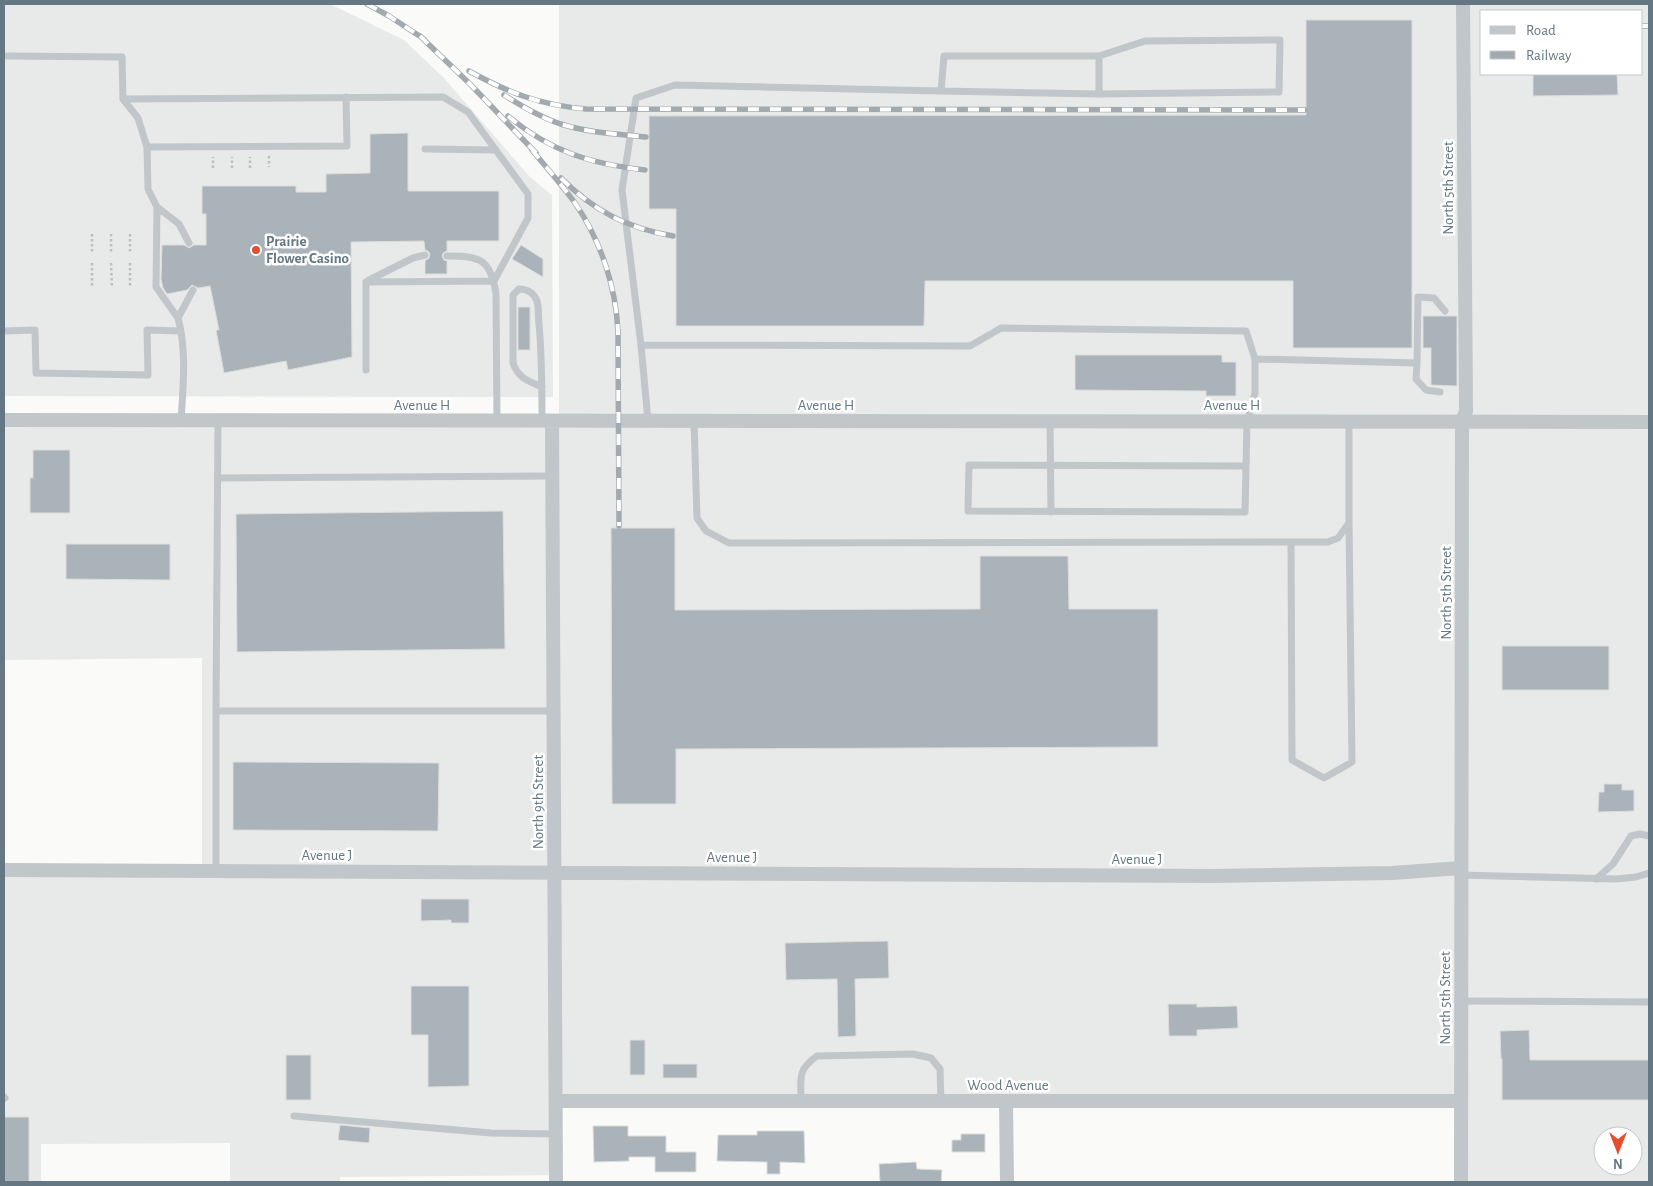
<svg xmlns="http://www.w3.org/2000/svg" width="1653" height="1186" font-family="'Alegreya Sans',sans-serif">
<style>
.built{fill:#e8e9e9;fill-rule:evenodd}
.building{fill:#aab3b9;stroke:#dcdcda}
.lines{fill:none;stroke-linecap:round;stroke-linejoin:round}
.path{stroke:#bbbfc2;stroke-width:2.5;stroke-dasharray:2.5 2.5;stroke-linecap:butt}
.service{stroke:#c1c6ca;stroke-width:7}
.minor{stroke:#c1c6ca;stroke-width:14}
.rail-casing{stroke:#a2aaaf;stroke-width:5.5}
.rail{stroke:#fff;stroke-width:4;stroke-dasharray:11;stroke-linecap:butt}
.poi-dot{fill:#e14f30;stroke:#fff;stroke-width:2}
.labels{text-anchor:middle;stroke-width:5;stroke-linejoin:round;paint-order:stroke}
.street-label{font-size:15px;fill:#657782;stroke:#fff}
.poi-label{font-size:15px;font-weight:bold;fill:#657782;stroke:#fff;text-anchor:start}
</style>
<rect width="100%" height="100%" fill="#fafaf8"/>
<path class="built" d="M4,4L332,5L404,40L444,78L530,177L552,195L553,397L4,396Z
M559,4H1649V1182H1462L1461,1102L556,1101V1175L340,1177V1182H230V1143L41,1144V1182H4V870L202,871V658L4,660V418L559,419ZM1482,11H1642V74H1482ZM1603,1136H1633V1166H1603Z"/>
<path class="building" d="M1306,20H1412V348H1293V281H925L924,326H676V209H649V116L1306,115Z
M1533,74H1617L1618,95L1533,96Z
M408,133V191H499V241H447V251L443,253L442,256L444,260L447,261V274H425V261L429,258L430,254L428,251L425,250L424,241L351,242L352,357L288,370L286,361L224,373L216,330H219L210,286L198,288L192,285L187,290L167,294L163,288L161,279L162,245H184L189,248L194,245H206V214H202V186H296V192H326V174L370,173V134Z
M521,245L543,259V277L512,259Z
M518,307H530V350H518Z
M1423,316H1457V386L1431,385V348H1423Z
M1075,355H1222V362H1236V396H1206V391L1075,390Z
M33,450H70V513H30V478H33Z
M503,511L505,649L237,652L236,514Z
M611,528H675V610L980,609V556H1068L1069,609H1158V747L676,749V804H612Z
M66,544H170V580L66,579Z
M1502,646H1609V690H1502Z
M233,762L439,763L438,831L233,830Z
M1604,784H1622V790H1634V811L1598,812L1599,792H1604Z
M421,899H469V923H451V920L421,921Z
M888,941L889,978L855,979L856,1036L838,1037L837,979L786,980L785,943Z
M411,986H469V1086L428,1087V1035H411Z
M1168,1004H1197V1007L1237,1006L1238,1028L1197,1030V1036H1169Z
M1529,1030L1530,1060H1649V1100H1502V1059H1501L1500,1031Z
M630,1040H645V1075H630Z
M286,1055H311V1100H286Z
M663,1064H697V1078H663Z
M4,1117H29V1182H4Z
M340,1125L370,1128L369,1143L338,1140Z
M593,1126H628V1136H666V1152H696V1172H655V1157H629V1161L594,1162Z
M757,1131H804L805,1163L780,1162V1174H767V1162L717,1161L718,1135H757Z
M961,1134H985V1152H952V1140H961Z
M916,1162L917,1169L942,1170L941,1182H880L879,1164Z"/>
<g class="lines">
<path class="path" d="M269,156V167
M213,168V157
M232,168V157
M250,168V157
M92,234V254
M111,234V254
M130,234V254
M92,263V287
M111,263L112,287
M130,263V287"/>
<path class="service" d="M4,56L122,57L123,99L443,97L468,112L528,194V218L494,281
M941,91L1099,94
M123,99L138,118L147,147L148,189L157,207L179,224L189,243
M147,147L347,146L346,97
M425,149L496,150
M157,207L156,287L178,318
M447,256C480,256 491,259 496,294L497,421
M369,280L413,258L425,255
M366,282L494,281
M366,282V370
M4,331L35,330L36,373L148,375L147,330L181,331
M641,345L622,190L636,98L675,85L941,91L944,56H1099L1145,41L1280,40L1279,92L1099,94V56
M1255,359L1417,363L1418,297L1434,298L1445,311
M1417,363L1416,379L1426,390L1440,392
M542,387C528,381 518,378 513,363V295L519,289C527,289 534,293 537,301C539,308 538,317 539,324C542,356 542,389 542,421
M181,421C183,387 187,351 178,318L193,290
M648,421L641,345L970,346L1001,328L1246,331L1255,359V393L1247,422L1245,512L968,511L969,465L1245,466
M694,421L697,518L706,531L729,543L1328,542L1338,538L1349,523V421
M1050,421L1051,512
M218,478L553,476
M1291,542L1292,760L1324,778L1352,762L1349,523
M216,711L218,421
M216,871V711H554
M1461,875L1616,879L1636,877L1649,873
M1596,879L1613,864L1631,836L1640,834L1649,836
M1461,1001L1649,1002
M4,1097L5,1098
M801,1101C801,1078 797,1070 817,1056L913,1054L931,1058L940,1069L941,1101
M294,1116L491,1133L556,1134"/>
<path class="minor" d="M4,420L1649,422
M552,421L556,1182
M4,870L1213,876L1392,873L1461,868
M556,1101H1461
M1006,1101L1007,1182
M1461,1182L1462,421L1466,411L1463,4"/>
<g class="rail-casing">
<path id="rail" d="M367,4L389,16L424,39
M1642,26H1649
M420,36L470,84L536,153
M469,71C509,93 540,105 586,109L1305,110
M504,95C523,107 543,119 564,125C591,133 618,134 646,137
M508,116C551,152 592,164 645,170
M532,150C546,167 562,185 575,203C601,241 616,287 618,332L619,526
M561,178C594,211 627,228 673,236"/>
</g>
<use href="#rail" class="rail"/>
</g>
<circle class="poi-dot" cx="256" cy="250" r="5"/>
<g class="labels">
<g class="street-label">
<text transform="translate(1448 188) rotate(-90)" y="5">North 5th Street</text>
<text x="422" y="410">Avenue H</text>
<text x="826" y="410">Avenue H</text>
<text x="1232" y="410">Avenue H</text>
<text transform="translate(1446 593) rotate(-90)" y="5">North 5th Street</text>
<text transform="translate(538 802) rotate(-90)" y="5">North 9th Street</text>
<text x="327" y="860">Avenue J</text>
<text x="732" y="862">Avenue J</text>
<text x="1137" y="864">Avenue J</text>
<text transform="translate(1445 998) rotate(-90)" y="5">North 5th Street</text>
<text x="1008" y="1090">Wood Avenue</text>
</g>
<g class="poi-label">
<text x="266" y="246">Prairie<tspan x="266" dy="17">Flower Casino</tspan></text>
</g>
</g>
<rect width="1653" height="1186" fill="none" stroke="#657782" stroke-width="10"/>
<rect x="1480" y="10" width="162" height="65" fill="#ffffff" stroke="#c1c9cd"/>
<rect x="1490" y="26" width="25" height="8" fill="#c1c6ca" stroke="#c1c9cd"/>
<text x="1526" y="35" font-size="15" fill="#657782">Road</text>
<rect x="1490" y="51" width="25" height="8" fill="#a2aaaf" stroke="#c1c9cd"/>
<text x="1526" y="60" font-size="15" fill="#657782">Railway</text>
<g transform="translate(1618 1151) rotate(180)"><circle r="24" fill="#ffffff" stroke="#c1c9cd"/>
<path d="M0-4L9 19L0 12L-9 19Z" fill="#e14f30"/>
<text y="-8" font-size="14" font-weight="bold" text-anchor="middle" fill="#657782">N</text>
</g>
</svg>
